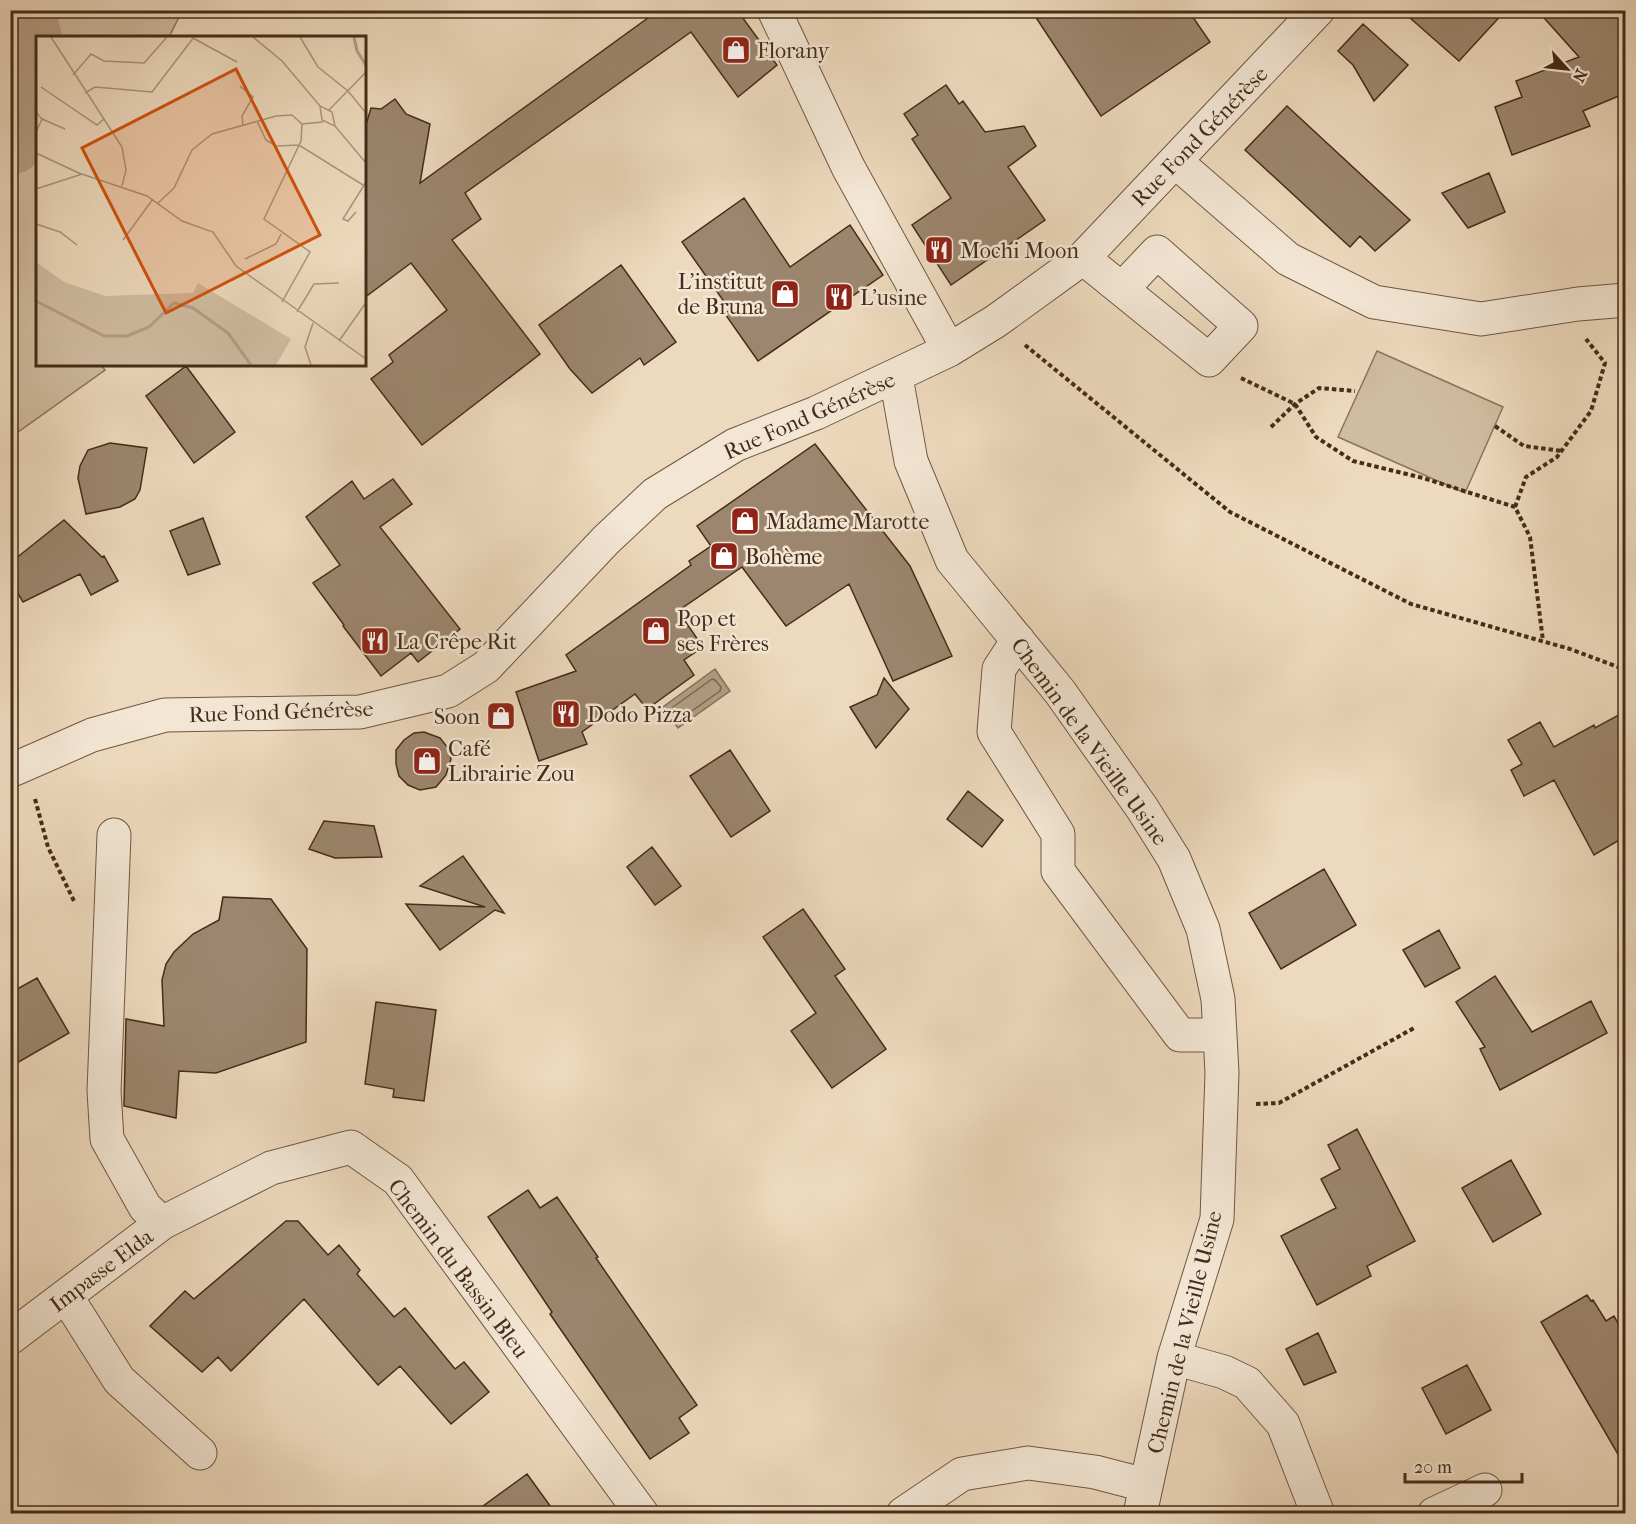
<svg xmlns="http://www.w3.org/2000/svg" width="1636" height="1524" font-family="'IM FELL French Canon',serif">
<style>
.green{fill:#d0bca1;stroke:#8a745e;stroke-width:1.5}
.water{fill:#b49e86;stroke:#88705b;stroke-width:1.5}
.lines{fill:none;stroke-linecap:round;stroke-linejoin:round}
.shore{stroke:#7c6550;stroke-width:1.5}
.river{stroke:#b49e86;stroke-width:70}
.building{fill:#9c866f;stroke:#452c1a;stroke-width:1.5}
.minor-casing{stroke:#6f5743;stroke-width:35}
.path{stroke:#452c1a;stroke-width:4;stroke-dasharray:4.5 3;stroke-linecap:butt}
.minor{stroke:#f3e6d4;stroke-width:33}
.labels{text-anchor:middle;stroke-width:5;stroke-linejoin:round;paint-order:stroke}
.poi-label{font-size:22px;fill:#452c1a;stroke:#f3e6d4;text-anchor:start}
.street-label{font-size:22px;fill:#452c1a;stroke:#f3e6d4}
.inset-river{fill:none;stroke:#b49e86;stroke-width:3}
.inset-road{fill:none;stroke:#aa947c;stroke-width:1.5}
.view{fill:#d0520e;fill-opacity:0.15;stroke:#d0520e;stroke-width:3}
.inset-edge{fill:none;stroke:#452c1a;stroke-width:3}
</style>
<rect width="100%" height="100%" fill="#edd9bd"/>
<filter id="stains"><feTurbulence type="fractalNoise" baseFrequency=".00333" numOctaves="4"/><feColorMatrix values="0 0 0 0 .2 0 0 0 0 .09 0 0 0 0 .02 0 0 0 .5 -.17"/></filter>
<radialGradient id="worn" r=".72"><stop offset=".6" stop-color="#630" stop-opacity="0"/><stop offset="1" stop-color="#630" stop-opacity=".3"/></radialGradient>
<path class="green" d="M11,10L182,11L169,37L38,38V364L101,365L105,370L11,437Z
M1377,351L1503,407L1465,493L1338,437Z"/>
<path class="water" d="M715,669L730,691L678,728L663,707Z"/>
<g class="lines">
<path class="shore" d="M712,679L715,680L721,687L720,691L682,718H678L673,710V707Z"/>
<path class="river" d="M19,10L38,80
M10,140L38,109"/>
</g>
<path class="building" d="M659,10H737L777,65L738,97L691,32L465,193L481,219L452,240L540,354L422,445L371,379L393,362L389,355L447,310L411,263L364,298V131L371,108L381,109L395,99L406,114L430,124L420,183Z
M1031,10H1188L1210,42L1101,116Z
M1401,10H1506L1459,61Z
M1537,10H1626V93L1583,111L1590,126L1512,155L1495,107L1522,97L1516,81L1579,57Z
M1363,24L1408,65L1374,101L1353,65L1338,51Z
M946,85L959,104L963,101L985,132L1024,126L1036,146L1008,167L1045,220L951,285L912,225L951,198L912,139L918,135L904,114Z
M1287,106L1410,220L1375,251L1360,236L1350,247L1245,150Z
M1489,173L1505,212L1468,228L1442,193Z
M744,198L790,267L850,225L883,275L758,361L725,314L730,310L682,242Z
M621,265L676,342L644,365L640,358L592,393L570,369L539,325Z
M186,366L235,432L194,463L146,396Z
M110,443L147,448L140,490L135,499L120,507L86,514L78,478L80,466L88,450Z
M815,444L910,566L952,656L893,681L849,584L786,626L742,567L678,611L703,647L684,660L694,675L647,709L635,694L582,732L587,744L539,761L516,692L576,671L566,655L691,565L689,561L711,546L697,526Z
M393,479L412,504L380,527L460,629L418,662L411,653L381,676L343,626L344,625L313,583L340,565L306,517L352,481L364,499Z
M203,518L220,564L188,575L170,531Z
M64,520L102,557L104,556L118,581L91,595L80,574L23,602L10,580V563Z
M884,678L909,709L876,748L850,707L877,695Z
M1626,711V836L1594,855L1554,780L1524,796L1511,770L1522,764L1508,740L1540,722L1554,747L1594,725L1595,728Z
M424,732L440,738L448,748L451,759L446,775L436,787L420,790L408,785L399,776L396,764V750L404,740L414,733Z
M730,750L770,811L731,837L690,776Z
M968,791L1003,820L982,847L947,819Z
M324,821L374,826L382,857L335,858L309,849Z
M652,847L681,886L655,905L627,867Z
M463,856L504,913L495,910L440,950L406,904L485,907L420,886Z
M1324,869L1356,925L1281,969L1249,913Z
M223,897L271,899L307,949L306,1042L216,1073L179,1071L176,1118L124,1106L126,1019L164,1026L162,980L166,964L174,952L193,934L219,920Z
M803,909L845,969L835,976L886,1049L832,1088L791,1031L816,1013L763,937Z
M1439,930L1460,968L1425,987L1403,950Z
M1495,976L1532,1032L1591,1001L1607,1033L1500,1090L1480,1049L1485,1047L1456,1002Z
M37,978L69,1033L10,1067V993Z
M376,1002L436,1010L424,1101L393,1097L394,1089L365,1084Z
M1357,1129L1415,1241L1367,1266L1371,1276L1317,1305L1281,1236L1336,1208L1321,1179L1340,1169L1328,1145Z
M1511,1160L1541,1214L1493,1242L1462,1188Z
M528,1190L540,1208L557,1197L598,1257L596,1258L697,1405L679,1418L689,1433L650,1459L550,1314L552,1312L488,1217Z
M286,1221H298L328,1255L339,1245L360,1270L357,1274L394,1317L405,1308L455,1369L464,1362L489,1392L451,1424L400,1366L378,1385L304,1299L231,1371L218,1357L202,1372L150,1326L185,1291L194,1299Z
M1587,1295L1591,1301L1593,1300L1606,1321L1614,1316L1626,1338V1468L1541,1322Z
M1318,1333L1336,1372L1304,1385L1286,1349Z
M1467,1365L1491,1410L1446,1434L1422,1388Z
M527,1474L556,1514H472Z"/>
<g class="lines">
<g class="minor-casing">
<path id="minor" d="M774,10L848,167L949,350
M1175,161L1288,259L1374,302L1481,319L1578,304L1626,300
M1083,258L1209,360L1241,326L1157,252L1122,289
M896,377L911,461L952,560L1060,692L1142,808L1174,859L1203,929L1218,999L1220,1035L1222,1073L1217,1219L1174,1358L1140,1514
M1018,640L999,669L994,732L1058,834V871L1180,1035H1220
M10,771L92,735L165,715L360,712L448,691L486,667L606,540L655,494L735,445L816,413L949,350L996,321L1083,258L1318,10
M114,835L104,1091L107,1139L145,1207L162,1223
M66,1296L119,1380L200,1453
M10,1338L162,1223L271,1168L351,1147L398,1180L642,1514
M1174,1358L1224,1372L1247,1383L1283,1424L1318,1514
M903,1514L962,1474L1028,1463L1095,1472L1145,1485
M1434,1514L1485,1490"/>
</g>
<path class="path" d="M1025,345L1230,512L1411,604L1570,649L1626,670
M1241,378L1295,404L1316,437L1353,461L1423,478L1515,507L1530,537L1543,641
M1495,426L1524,446L1562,451
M1271,427L1295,404L1319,388L1355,391
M1515,507L1526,477L1557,457L1591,411L1605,363L1586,339
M35,799L48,847L74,901
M1256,1104L1279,1103L1414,1028"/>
<use href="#minor" class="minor"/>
</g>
<defs>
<g id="shop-square" transform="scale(1.5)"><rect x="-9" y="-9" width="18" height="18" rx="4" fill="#8f2418" stroke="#f3e6d4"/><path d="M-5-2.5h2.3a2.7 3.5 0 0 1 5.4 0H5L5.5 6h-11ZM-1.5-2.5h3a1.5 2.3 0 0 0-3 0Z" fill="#fff"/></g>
<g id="restaurant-square" transform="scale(1.5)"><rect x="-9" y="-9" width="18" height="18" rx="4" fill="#8f2418" stroke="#f3e6d4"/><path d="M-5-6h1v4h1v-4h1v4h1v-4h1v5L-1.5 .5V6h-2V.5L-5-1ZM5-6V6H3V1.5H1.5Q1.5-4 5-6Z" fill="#fff"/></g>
</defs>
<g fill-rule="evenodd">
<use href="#shop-square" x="736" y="50"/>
<use href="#restaurant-square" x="939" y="250"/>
<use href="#shop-square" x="785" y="294"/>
<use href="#restaurant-square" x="839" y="297"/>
<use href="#shop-square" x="745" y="521"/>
<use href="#shop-square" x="724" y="556"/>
<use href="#shop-square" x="656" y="631"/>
<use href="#restaurant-square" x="375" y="641"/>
<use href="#restaurant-square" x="566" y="714"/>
<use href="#shop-square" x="501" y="716"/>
<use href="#shop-square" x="427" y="761"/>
</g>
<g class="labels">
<g class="poi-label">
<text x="757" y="58">Florany</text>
<text x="960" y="258">Mochi Moon</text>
<text x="764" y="289" text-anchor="end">L'institut<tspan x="764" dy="25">de Bruna</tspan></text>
<text x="860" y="305">L’usine</text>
<text x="766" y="529">Madame Marotte</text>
<text x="745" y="564">Bohème</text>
<text x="677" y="626">Pop et<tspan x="677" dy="25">ses Frères</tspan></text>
<text x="396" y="649">La Crêpe Rit</text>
<text x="587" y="722">Dodo Pizza</text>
<text x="480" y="724" text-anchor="end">Soon</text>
<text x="448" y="756">Café<tspan x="448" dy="25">Librairie Zou</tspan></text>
</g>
<g class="street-label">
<text transform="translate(1199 136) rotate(-46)" y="8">Rue Fond Générèse</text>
<text transform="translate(809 415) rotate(-24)" y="8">Rue Fond Générèse</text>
<text transform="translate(281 711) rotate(-2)" y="8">Rue Fond Générèse</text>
<text transform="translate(1090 741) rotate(54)" y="8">Chemin de la Vieille Usine</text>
<text transform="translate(459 1268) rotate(53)" y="8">Chemin du Bassin Bleu</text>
<text transform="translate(101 1270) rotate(-37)" y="8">Impasse Elda</text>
<text transform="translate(1184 1332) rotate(-76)" y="8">Chemin de la Vieille Usine</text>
</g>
</g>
<g transform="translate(36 36)">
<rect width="330" height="330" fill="#edd9bd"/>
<path d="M0,226L28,246L69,260L157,257L162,247L255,303L240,329H0Z" fill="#d0bca1"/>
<path class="inset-river" d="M318,1L321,15L330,29M0,265L68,300H91L113,291L138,267L157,272L192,297L215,329"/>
<path class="inset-road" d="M15,1L86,111L90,134L86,150M217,1L246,25L284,70L296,76L299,90M264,1L282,31L312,55L330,77M157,2L201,26M37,39L55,18L68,25L108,27L131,1M204,50L217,61L206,80L207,89M5,51L61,89L68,83M49,57L59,51L116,56L158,1M284,70L286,84L299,90L330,127M293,74L330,36M0,76L6,83L0,96M6,83L29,93M221,85L230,104L240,110L263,109L327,149M0,117L45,138M0,153L46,138L111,160L146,185L177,196L200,230L330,323M122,167L138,152L156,114L176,98L240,80L256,79L266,88L287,86M320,176L312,185L307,183L330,146M0,188L24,196L41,209M87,204L117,163M209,223L240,208L245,198M246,266L274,216L228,183L265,105L266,88M261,276L278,248L303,247M303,305L329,268M275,329L269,311L277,287"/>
<path class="view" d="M200,33L284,199L130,277L46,112Z"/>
<rect width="330" height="330" class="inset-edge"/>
</g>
<rect width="1636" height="1524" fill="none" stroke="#edd9bd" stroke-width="36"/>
<rect x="12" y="12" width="1612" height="1500" fill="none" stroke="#452c1a" stroke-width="3"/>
<rect x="18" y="18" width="1600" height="1488" fill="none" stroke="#452c1a" stroke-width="1.5"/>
<g transform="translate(1567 69) rotate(117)" stroke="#f3e6d4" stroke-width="4.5" paint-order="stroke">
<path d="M0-4.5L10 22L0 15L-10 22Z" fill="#452c1a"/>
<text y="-9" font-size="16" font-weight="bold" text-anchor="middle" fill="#452c1a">N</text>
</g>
<path d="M1405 1473v9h117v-9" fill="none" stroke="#452c1a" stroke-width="3"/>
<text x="1414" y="1473" font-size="18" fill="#452c1a" stroke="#f3e6d4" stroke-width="4.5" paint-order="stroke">20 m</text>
<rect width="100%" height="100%" filter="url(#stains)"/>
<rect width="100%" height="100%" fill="url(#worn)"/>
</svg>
